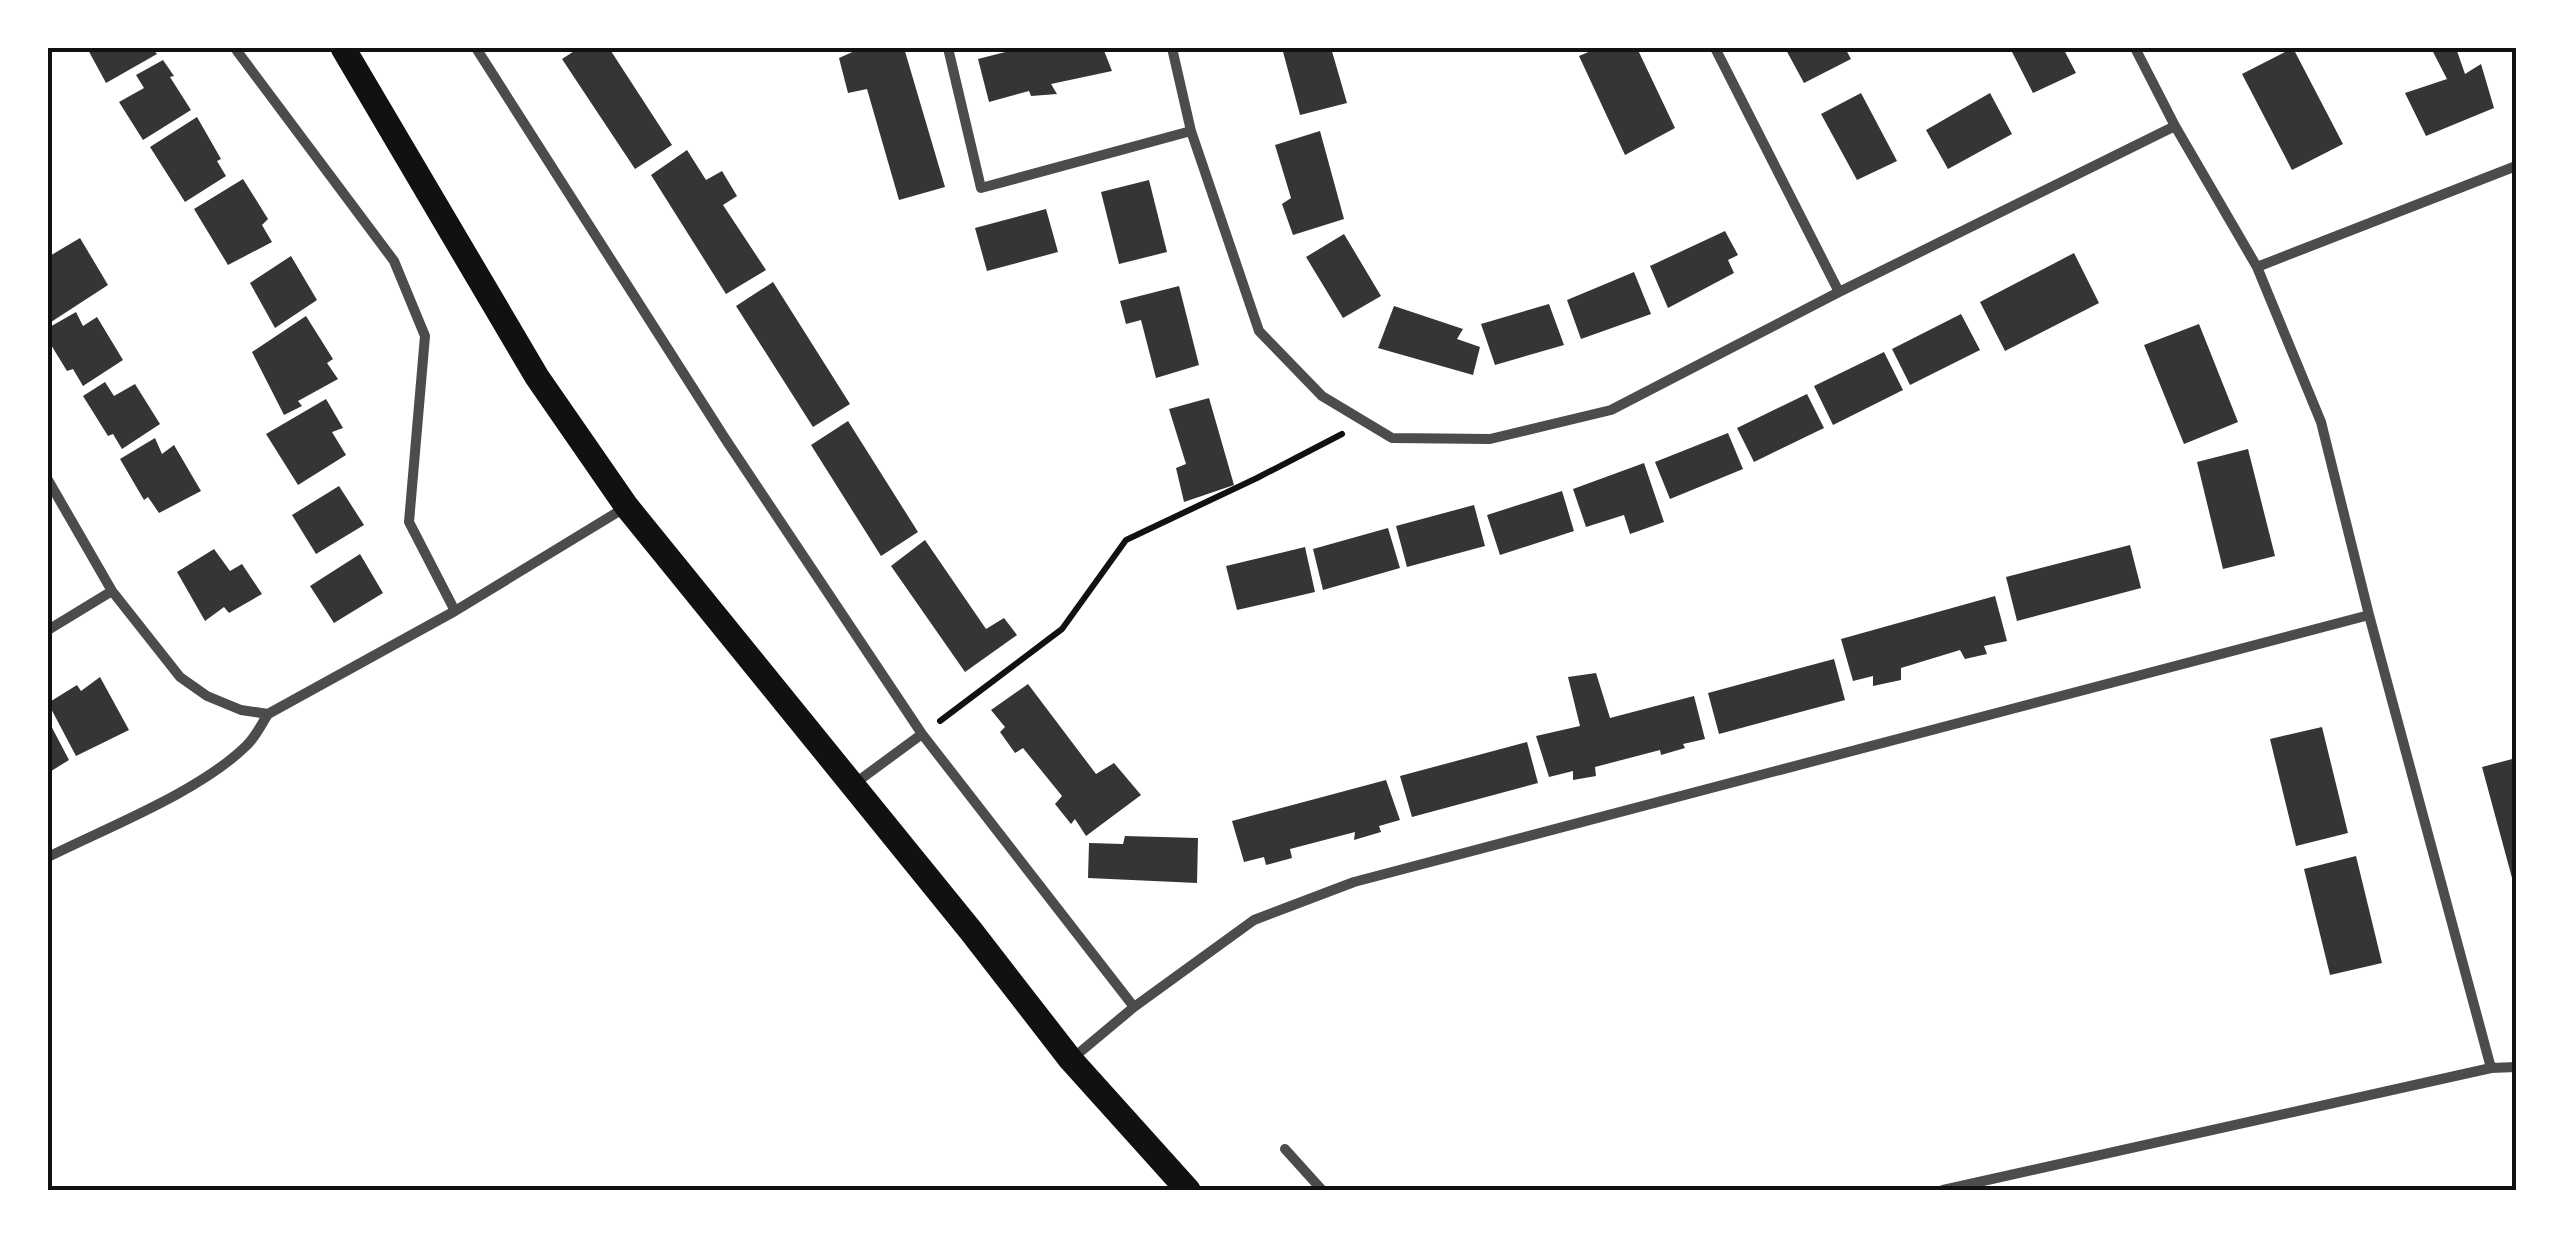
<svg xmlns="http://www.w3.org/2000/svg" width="2564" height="1238" font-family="'DM Sans',sans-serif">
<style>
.building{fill:#353535}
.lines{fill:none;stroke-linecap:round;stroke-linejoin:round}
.path{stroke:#111;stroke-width:6}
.minor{stroke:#4c4c4c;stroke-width:10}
.primary{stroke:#111;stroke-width:25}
.neatline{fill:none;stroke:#111;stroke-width:4}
</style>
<rect width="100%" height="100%" fill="#fff"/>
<path class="building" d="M87,48H152L157,54L106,83Z
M579,48H609L672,145L635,169L562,59Z
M856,48H904L945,187L899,200L867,89L848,93L839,58L857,50Z
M1021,48H1103L1112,71L1051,84L1057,94L1031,96L1029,91L989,102L978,59Z
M1282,48H1331L1347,103L1300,115Z
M1598,48H1637L1675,128L1625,155L1579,56Z
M1785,48H1845L1851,59L1804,83Z
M2010,48H2063L2076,73L2033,93Z
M2293,48L2343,144L2292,170L2242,74Z
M2431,48H2456L2465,74L2481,64L2494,108L2426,136L2405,93L2447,79Z
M163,60L174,76L170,77L191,110L143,140L119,102L144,88L136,75Z
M1861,93L1897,161L1857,180L1821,114Z
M1990,93L2012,134L1948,169L1926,130Z
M197,117L221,159L217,161L226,176L185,202L150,147Z
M1320,131L1344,219L1293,235L1282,204L1291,198L1275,145Z
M687,150L706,180L722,171L737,196L723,205L766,270L726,294L651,175Z
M243,179L268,219L262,225L272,242L228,265L194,209Z
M1149,180L1167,252L1119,264L1101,192Z
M1046,209L1058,252L987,271L975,228Z
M1725,231L1738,255L1728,260L1734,273L1668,308L1650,266Z
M1344,234L1381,296L1343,318L1306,257Z
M80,238L108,285L48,324V257Z
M2074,253L2099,303L2005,351L1980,302Z
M291,256L317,300L275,328L250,283Z
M1634,272L1651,314L1581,339L1567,300Z
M773,282L850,404L813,427L736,306Z
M1179,286L1199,365L1156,378L1141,320L1126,324L1120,301Z
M1549,304L1564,345L1495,365L1481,324Z
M1394,306L1463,329L1457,339L1480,347L1473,375L1378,348Z
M76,312L83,326L97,317L123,360L83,386L73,369L67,371L48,340V328Z
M1961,314L1980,350L1910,385L1892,349Z
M306,316L333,359L327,363L338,379L298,401L302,406L284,415L252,352Z
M2199,324L2238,422L2184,444L2144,345Z
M1884,352L1903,390L1833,425L1814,386Z
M105,382L114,396L135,384L160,424L122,449L113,434L108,436L83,396Z
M1807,394L1824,428L1754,462L1737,428Z
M1209,398L1234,485L1184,502L1176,468L1186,464L1169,409Z
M326,399L343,428L332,432L346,455L298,485L266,434Z
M848,421L918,532L881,556L811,445Z
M1728,433L1743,469L1670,499L1655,462Z
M155,438L162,454L174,445L201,491L159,513L148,497L144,500L120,459Z
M2248,449L2275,556L2223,569L2197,462Z
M1644,463L1664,522L1630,534L1624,515L1586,527L1573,489Z
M339,486L364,525L316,554L292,515Z
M1562,491L1574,531L1500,555L1487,515Z
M1474,505L1485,546L1407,567L1396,526Z
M1388,528L1400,568L1323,590L1313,549Z
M925,540L986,629L1004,618L1017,635L965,672L891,566Z
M2130,545L2141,588L2017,621L2006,577Z
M1305,547L1315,592L1237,610L1226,566Z
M214,549L230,571L242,564L262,594L229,613L224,607L205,621L177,572Z
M360,554L383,593L334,623L310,586Z
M1995,596L2007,641L1984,646L1987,654L1965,659L1960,650L1901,668V680L1873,686V676L1853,681L1841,639Z
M1834,659L1845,700L1719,734L1708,693Z
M1596,673L1610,718L1694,696L1705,739L1683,744L1685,748L1661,755L1660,750L1595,767L1596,776L1573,780V771L1549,777L1536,736L1580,726L1568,677Z
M100,677L129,730L76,756L48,703L77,685L81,691Z
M1028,684L1096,774L1114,763L1141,795L1086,836L1075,819L1071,824L1055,804L1062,796L1023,748L1015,753L1000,732L1005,727L991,710Z
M48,720L69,760L48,773Z
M2322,727L2348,833L2296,846L2270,739Z
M1527,742L1538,783L1412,817L1400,776Z
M2516,758V889H2515L2482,767Z
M1386,780L1400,820L1379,826L1381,832L1354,840L1355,832L1290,849L1292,858L1266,865L1264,857L1244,862L1232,821Z
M1125,836L1198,838L1197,883L1088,878L1089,843L1123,844Z
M2356,856L2382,963L2330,975L2304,869Z"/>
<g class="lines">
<path class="path" d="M940,721L1062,629L1126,540L1257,478L1342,434"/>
<path class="minor" d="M476,48L726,440L922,734L854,784
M948,48L981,188L1191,131
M1172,48L1191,131L1259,331L1322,396L1392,438L1490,439L1611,410L1839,292L2175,126
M1715,48L1839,292
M2135,48L2175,126L2257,267L2321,422L2369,615L2491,1068
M237,51L394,261L425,336L409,522L455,611
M2257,267L2516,166
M48,480L112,591L180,677L207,696L241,710L268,714
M48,630L112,591
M922,734L1134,1007
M48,857C108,827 199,792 246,746C255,738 261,725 268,714L455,611L626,507
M1073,1058L1134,1007L1254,920L1354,882L2369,615
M1285,1149L1322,1190
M1943,1190L2491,1068L2516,1067"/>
<path class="primary" d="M343,48L537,377L627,507L971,931L1071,1060L1188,1190"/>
</g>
<rect width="2564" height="1238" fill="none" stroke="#ffffff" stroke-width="100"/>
<rect x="50" y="50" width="2464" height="1138" class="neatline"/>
</svg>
